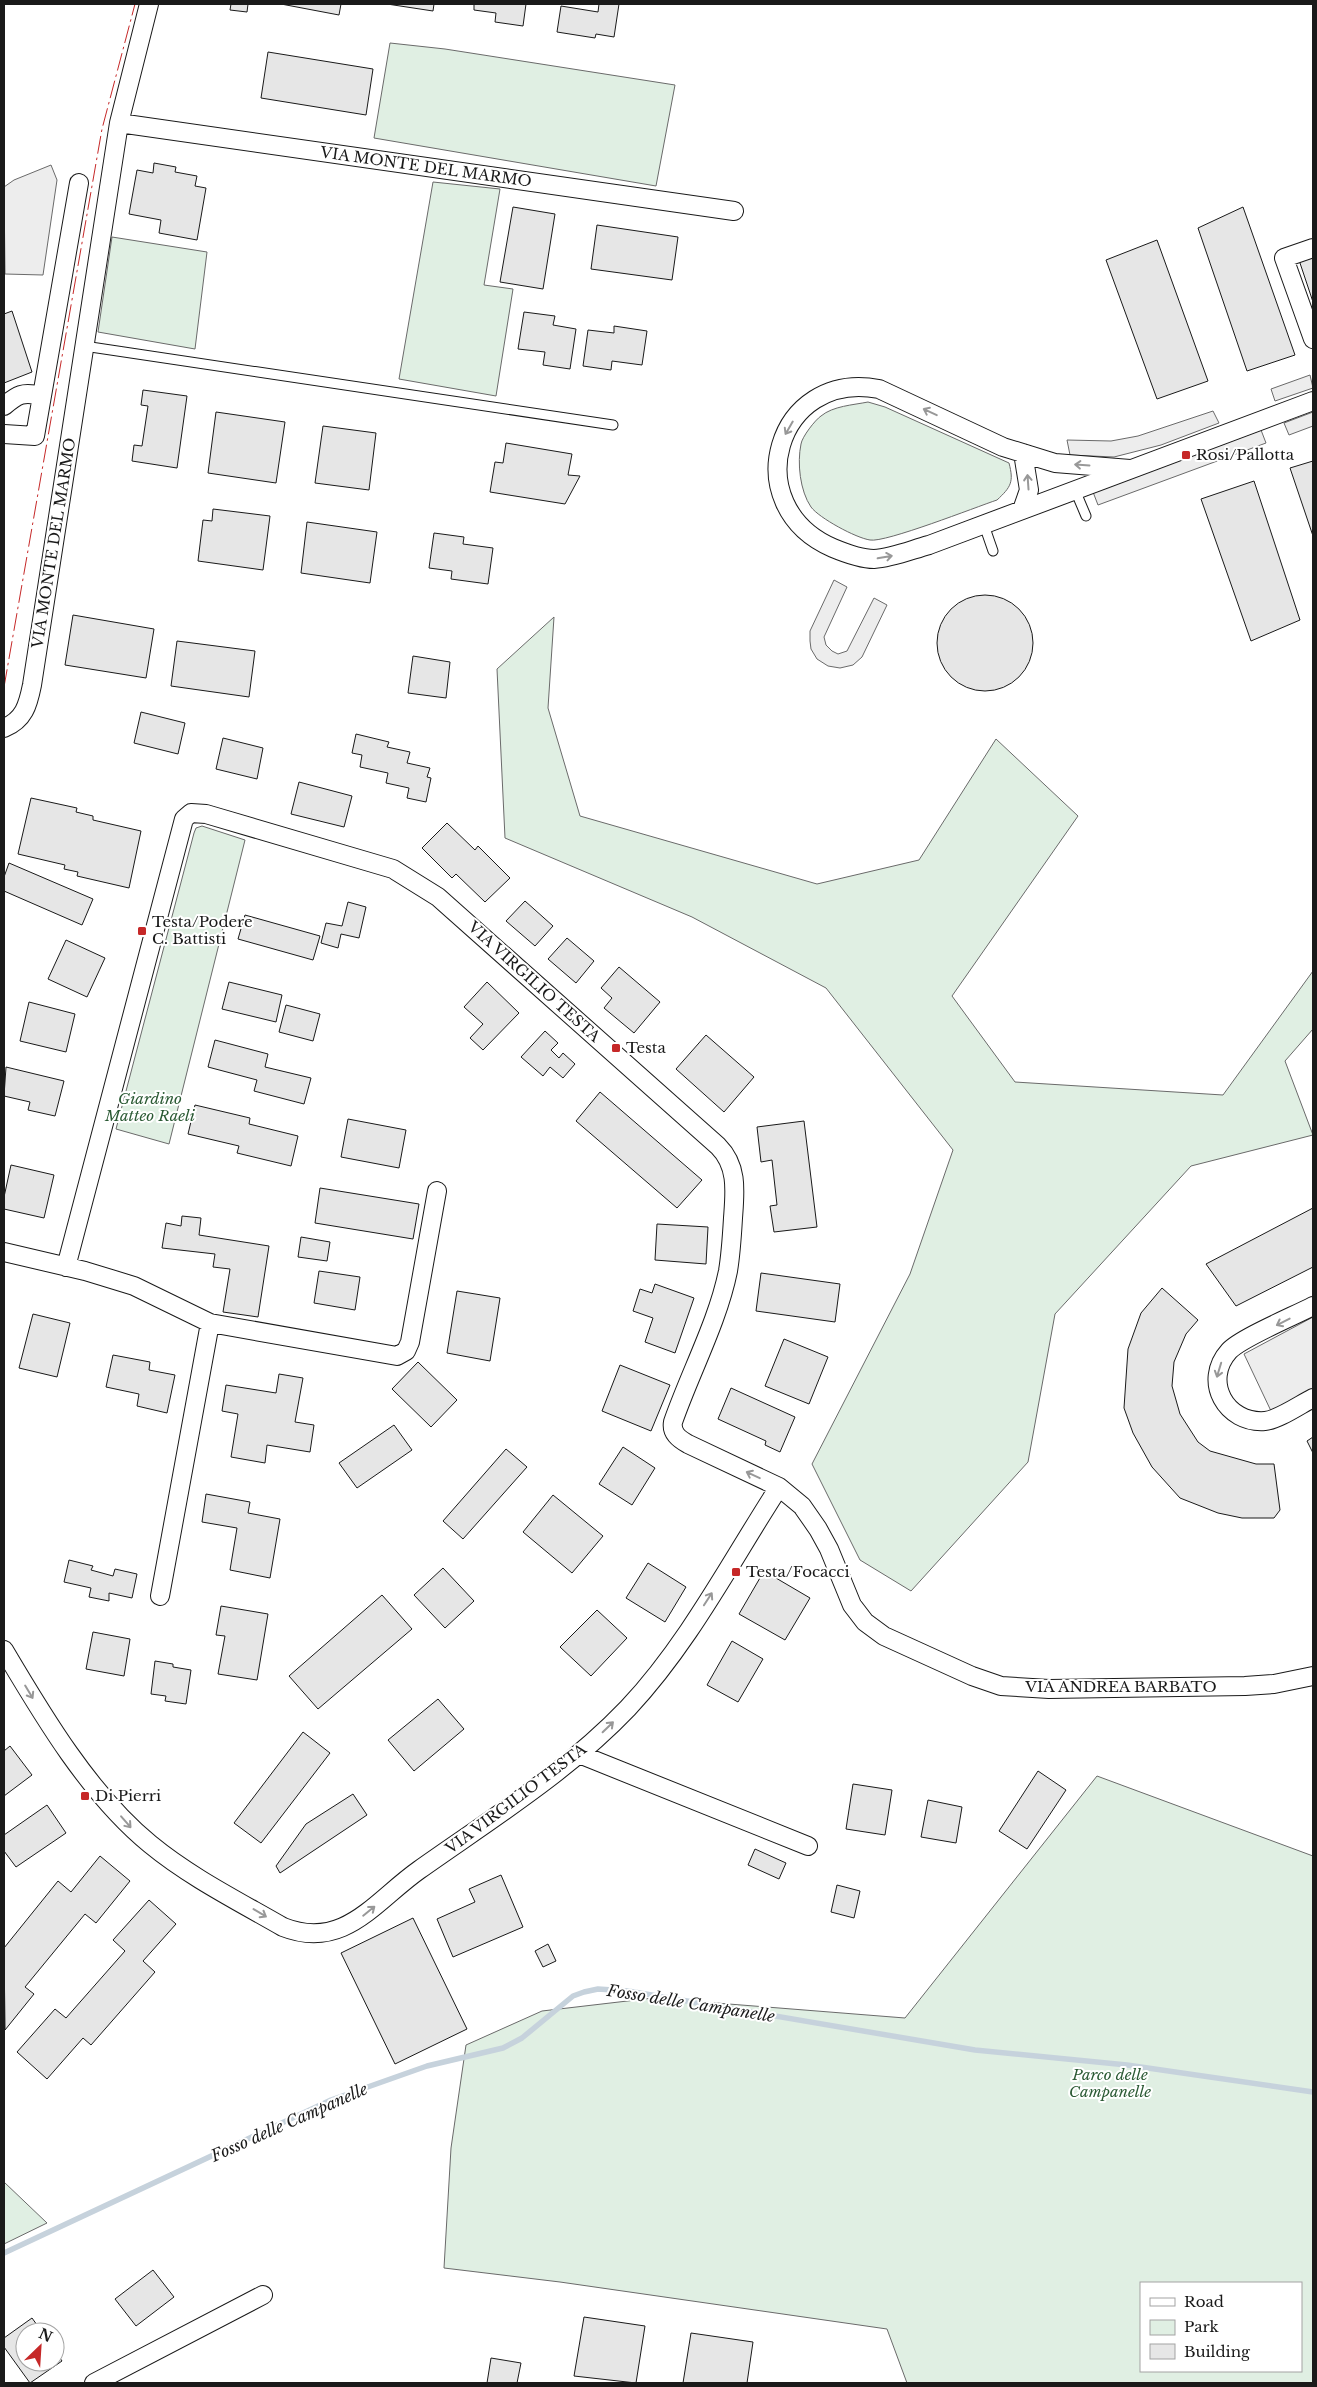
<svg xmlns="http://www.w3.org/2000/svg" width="1317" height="2387" font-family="'Libre Baskerville',serif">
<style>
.green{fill:#e0efe3;stroke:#6a6a6a;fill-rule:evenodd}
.parking{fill:#ededed;stroke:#6a6a6a}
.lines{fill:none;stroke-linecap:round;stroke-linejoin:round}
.stream{stroke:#c6d2dc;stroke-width:5.5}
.building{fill:#e6e6e6;stroke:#1a1a1a}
.lane-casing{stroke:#1a1a1a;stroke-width:11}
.street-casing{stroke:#1a1a1a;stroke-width:20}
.lane{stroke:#fff;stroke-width:9}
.street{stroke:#fff;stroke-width:18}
.power{stroke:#c62828;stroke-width:1;stroke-dasharray:18 4 2.5 4;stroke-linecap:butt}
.oneway{stroke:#989898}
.poi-dot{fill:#c62828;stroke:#fff;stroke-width:2}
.labels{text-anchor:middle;stroke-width:4;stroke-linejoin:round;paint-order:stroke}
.street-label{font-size:15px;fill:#1a1a1a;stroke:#fff}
.poi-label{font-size:15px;fill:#1a1a1a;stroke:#fff;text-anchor:start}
.park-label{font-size:15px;font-style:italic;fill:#2b5a34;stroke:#fff}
.water-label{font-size:16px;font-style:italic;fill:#1a1a1a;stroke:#fff}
</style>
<rect width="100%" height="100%" fill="#fff"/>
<path class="green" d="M390,43L445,49L675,85L656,186L374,138Z
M433,182L500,189L484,285L513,289L496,396L399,379Z
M112,237L207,252L195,349L98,332Z
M868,402L885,407L1009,463C1014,482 1011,487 997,500C976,507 885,543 870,540C856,538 819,518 811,507C800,491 797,463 801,444C802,437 815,420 821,416C833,406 853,405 868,402Z
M554,617L548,708L580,816L817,884L919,860L996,739L1078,816L952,996L1015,1082L1223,1095L1313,971V1029L1285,1061L1313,1135L1191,1166L1055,1314L1028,1462L911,1591L860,1560L812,1464L910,1274L953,1150L826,988L692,917L505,838L497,669Z
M202,826L245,840L169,1144L116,1129L194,833L196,828Z
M1097,1776L1313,1856V2383H907L887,2329L560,2282L444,2268L451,2148L466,2045L542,2011L653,1998L905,2018ZM1141,2283H1301V2371H1141Z
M4,2182L47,2223L4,2244Z"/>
<path class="parking" d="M51,165L57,180L43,275L5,274L4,187L14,180Z
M1310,375L1313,388L1275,401L1271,389Z
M1213,411L1219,423L1161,445L1114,457L1070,455L1067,440L1111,441L1138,436Z
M1313,412V426L1289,435L1284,423Z
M1261,430L1266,443L1098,505L1093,492Z
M834,580L847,587L824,637L826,645L832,651L838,654L847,651L874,598L887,605L862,657L853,665L840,668L828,666L817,659L811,649L810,641V631Z
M1313,1317V1389L1271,1411L1244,1354Z"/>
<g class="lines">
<path class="stream" d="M4,2253L331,2100L427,2066L503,2048L522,2038L573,1996L584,1992L598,1989L628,1991L975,2050L1127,2065L1313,2092"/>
</g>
<path class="building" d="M231,4H248L247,12L230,10Z
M281,4H341L339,15Z
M387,4H434L433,11Z
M474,4H526L523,26L495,22L496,13L474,10Z
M599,4H619L614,37L596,34L595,38L557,32L561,6L598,12Z
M268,52L373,69L366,115L261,98Z
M154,163L176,167L175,172L197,176L195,186L206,188L197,240L159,233L161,220L129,214L137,170L153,173Z
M513,207L555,214L543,289L500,282Z
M1243,207L1295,355L1247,371L1198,228Z
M597,225L678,237L672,280L591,269Z
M1157,240L1208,381L1157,399L1106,260Z
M1313,252V302L1298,257Z
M12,311L32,372L4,383V314Z
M524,312L555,316L553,325L576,329L570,369L543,365L545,352L518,349Z
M614,326L647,331L642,365L612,361L611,370L583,366L588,330L614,333Z
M143,390L187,396L177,468L132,461L134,445L142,446L148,406L141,405Z
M216,412L285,422L276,483L208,473Z
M323,426L376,433L369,490L315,483Z
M506,443L572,454L568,475L580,476L565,504L490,492L495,462L503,463Z
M1313,461V536L1290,468Z
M1254,481L1300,620L1251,641L1201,499Z
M213,509L270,516L263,570L198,561L203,520L212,521Z
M307,522L377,532L370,583L301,573Z
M434,533L464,537L463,544L493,548L488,584L451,579L452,571L429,568Z
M937 643a48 48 0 1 1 96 0a48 48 0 1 1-96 0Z
M73,615L154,629L146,678L65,665Z
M177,641L255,651L249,697L171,686Z
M413,656L450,662L446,698L408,693Z
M141,712L185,723L178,754L134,743Z
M356,734L389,742L387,747L410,752L407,763L430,768L427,777L431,778L426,802L407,798L409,788L386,783L388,773L360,767L362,755L352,753Z
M223,738L263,748L257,779L216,769Z
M299,782L352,796L344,827L291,814Z
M31,798L77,808L76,812L93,816V820L141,831L129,888L77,876L78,872L64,869L65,865L18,854Z
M447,823L475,850L478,846L510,878L485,902L456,874L452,878L422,848Z
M9,863L93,899L82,925L4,891V877Z
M525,901L553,926L535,946L506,921Z
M348,902L366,907L359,938L341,934L338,948L321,943L326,923L342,926Z
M245,915L320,936L313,960L238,939Z
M567,938L594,961L576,983L548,959Z
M66,940L105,958L87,997L48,979Z
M619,967L660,1002L634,1033L604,1008L612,998L601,988Z
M229,982L282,995L276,1022L222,1009Z
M487,982L519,1013L483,1050L470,1038L483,1024L464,1007Z
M29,1002L75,1014L66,1052L20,1041Z
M286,1005L320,1014L313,1041L279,1032Z
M545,1031L558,1043L551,1050L559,1058L563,1053L575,1064L563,1078L550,1067L543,1076L521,1057Z
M706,1035L754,1077L724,1112L676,1069Z
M215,1040L268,1054L265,1067L311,1078L304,1104L254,1091L257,1080L208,1067Z
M6,1067L64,1081L55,1116L28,1110L30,1102L4,1096Z
M600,1092L702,1180L677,1208L576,1121Z
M195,1105L250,1118L249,1124L298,1136L291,1166L237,1153L239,1146L188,1134Z
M348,1119L406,1130L399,1168L341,1157Z
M804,1121L817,1227L774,1232L770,1206L777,1205L772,1160L761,1162L757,1127Z
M11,1165L54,1175L44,1218L4,1209V1197Z
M320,1188L419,1204L413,1239L315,1223Z
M1313,1208V1267L1236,1306L1206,1264Z
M182,1216L201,1218L199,1235L269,1246L258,1317L223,1312L230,1269L213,1267L215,1254L162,1248L166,1223L181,1226Z
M657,1224L708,1227L706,1264L655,1260Z
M301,1237L330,1242L327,1261L298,1257Z
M319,1271L360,1277L355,1310L314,1303Z
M761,1273L840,1284L835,1322L756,1311Z
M655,1284L694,1298L675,1353L645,1342L653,1318L633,1311L640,1289L652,1293Z
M1162,1288L1198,1320L1186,1334L1174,1362L1172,1386L1180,1414L1198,1442L1210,1451L1256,1464H1274L1280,1510L1274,1518H1242L1218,1513L1180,1498L1152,1467L1133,1433L1124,1408L1128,1349L1141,1313Z
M457,1291L500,1298L490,1361L447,1353Z
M33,1314L70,1323L57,1377L19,1368Z
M784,1339L828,1357L809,1404L765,1386Z
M113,1355L150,1362L149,1370L175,1375L167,1413L137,1406L139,1394L106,1387Z
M418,1362L457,1400L431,1427L392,1389Z
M620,1365L670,1385L651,1431L602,1411Z
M279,1374L303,1378L295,1422L314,1425L310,1452L267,1445L265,1463L231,1457L238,1414L222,1411L226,1385L276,1393Z
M731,1388L795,1417L780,1452L765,1445L766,1441L718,1419Z
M394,1425L412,1450L357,1488L339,1463Z
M1313,1437V1453L1307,1441Z
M623,1447L655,1468L632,1505L599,1484Z
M506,1449L527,1467L463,1539L443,1521Z
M206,1494L250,1502L248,1513L280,1519L270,1578L230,1570L237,1528L202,1522Z
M553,1495L603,1536L572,1573L523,1532Z
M69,1560L93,1566L91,1570L113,1576L115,1569L137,1574L132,1598L109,1593V1601L89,1597L91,1588L64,1582Z
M648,1563L686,1587L665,1622L626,1598Z
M443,1568L474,1601L445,1628L414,1595Z
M764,1571L810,1598L785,1640L739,1614Z
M382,1595L412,1629L318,1709L289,1676Z
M221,1606L268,1614L257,1680L218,1674L225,1636L216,1635Z
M597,1610L627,1638L591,1676L560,1647Z
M93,1632L130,1639L124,1676L86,1669Z
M732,1641L763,1659L738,1702L707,1685Z
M155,1661L173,1664V1667L191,1670L186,1704L165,1701L166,1696L151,1694Z
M438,1699L464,1729L414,1771L388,1740Z
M303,1732L330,1753L261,1843L234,1823Z
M10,1746L32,1775L4,1796V1751Z
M1038,1771L1066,1790L1027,1849L999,1831Z
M853,1784L892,1790L885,1835L846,1829Z
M353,1794L367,1815L280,1873L276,1866L306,1824Z
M928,1800L962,1807L956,1843L921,1837Z
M47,1805L66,1833L16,1867L4,1851V1835Z
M755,1849L786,1863L779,1879L748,1865Z
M100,1856L130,1881L96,1923L85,1914L25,1987L34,1994L5,2030L4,1948L58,1881L71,1892Z
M501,1875L523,1927L453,1957L437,1919L475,1902L469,1889Z
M837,1885L860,1891L854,1918L831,1912Z
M149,1900L176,1924L143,1961L155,1972L91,2045L83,2038L47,2079L17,2052L55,2009L66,2018L125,1951L113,1940Z
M413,1918L467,2029L395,2064L341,1953Z
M548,1944L556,1961L543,1967L535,1951Z
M153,2270L174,2297L136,2326L115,2299Z
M584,2317L645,2326L636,2383L574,2376Z
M32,2318L42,2332H25V2362H55V2351L62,2361L30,2383L4,2347V2338Z
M691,2333L753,2342L747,2383H683Z
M491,2358L521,2363L517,2383H487Z"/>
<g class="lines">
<g class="lane-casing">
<path id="lane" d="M84,346L613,425
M1075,490L1086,516
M984,525L993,551"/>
</g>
<g class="street-casing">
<path id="street" d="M119,123L734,211
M1313,248L1284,258L1313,339
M4,406C17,395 23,391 41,396
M4,434L35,436L79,183
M1130,469L1055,463L1003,447L879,389C776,369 736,506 833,548C845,553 861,559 874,559C892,558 911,550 929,545L1313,401
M1022,510L1029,490L1023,453
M4,728C24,720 28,705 32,685L119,123L149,4
M4,1252L85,1271L134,1286L210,1323L397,1356L406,1351L410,1342L437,1191
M1313,1306C1294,1316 1241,1338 1229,1351C1202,1381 1226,1424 1265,1421C1278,1420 1301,1404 1313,1398
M779,1487L802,1506L818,1529L829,1549L852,1605L865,1622L884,1636L972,1676L1001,1686L1049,1689L1245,1686L1274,1684L1313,1676
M160,1596L210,1323
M4,1650C43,1716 90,1795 150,1844C190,1877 238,1901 283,1927C344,1951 375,1901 419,1870C491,1819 567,1772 628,1708C689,1643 731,1561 779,1487L688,1444C679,1439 671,1433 673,1422C690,1373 718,1321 728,1271C731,1253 732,1235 733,1218C735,1191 738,1166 718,1146L438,897L393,869L206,814L191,813L184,819L66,1267
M579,1754L808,1846
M94,2383L263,2295"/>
</g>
<use href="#lane" class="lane"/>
<use href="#street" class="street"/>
<path class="power" d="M4,687L102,129L135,4"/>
</g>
<defs><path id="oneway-shaft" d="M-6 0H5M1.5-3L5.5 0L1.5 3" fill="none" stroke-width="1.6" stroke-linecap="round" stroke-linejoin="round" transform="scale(1.25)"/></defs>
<g class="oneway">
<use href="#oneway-shaft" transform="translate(930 412) rotate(-155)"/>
<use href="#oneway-shaft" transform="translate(789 428) rotate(120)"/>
<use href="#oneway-shaft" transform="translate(1082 465) rotate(-176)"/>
<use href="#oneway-shaft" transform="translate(1028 482) rotate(-94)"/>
<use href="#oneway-shaft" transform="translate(885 557) rotate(-10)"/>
<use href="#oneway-shaft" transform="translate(1283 1322) rotate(153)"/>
<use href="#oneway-shaft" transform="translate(1219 1370) rotate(107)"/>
<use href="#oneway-shaft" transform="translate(753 1475) rotate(-155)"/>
<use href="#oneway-shaft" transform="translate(708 1599) rotate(-57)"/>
<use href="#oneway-shaft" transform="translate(29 1692) rotate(59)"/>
<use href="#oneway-shaft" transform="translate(608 1727) rotate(-44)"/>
<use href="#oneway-shaft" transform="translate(126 1822) rotate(49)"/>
<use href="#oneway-shaft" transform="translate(369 1911) rotate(-39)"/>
<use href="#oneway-shaft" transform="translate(260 1913) rotate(31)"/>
</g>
<g class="poi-dot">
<rect x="1181" y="450" width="10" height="10" rx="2.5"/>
<rect x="137" y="926" width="10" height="10" rx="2.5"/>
<rect x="611" y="1043" width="10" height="10" rx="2.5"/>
<rect x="731" y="1567" width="10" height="10" rx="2.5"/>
<rect x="80" y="1791" width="10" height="10" rx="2.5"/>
</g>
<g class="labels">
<g class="street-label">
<text transform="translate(426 167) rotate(8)" y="5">VIA MONTE DEL MARMO</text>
<text transform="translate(54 543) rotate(-81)" y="5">VIA MONTE DEL MARMO</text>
<text transform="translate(534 982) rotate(42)" y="5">VIA VIRGILIO TESTA</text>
<text x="1121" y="1692">VIA ANDREA BARBATO</text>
<text transform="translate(516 1799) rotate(-37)" y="5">VIA VIRGILIO TESTA</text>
</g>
<g class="poi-label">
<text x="1196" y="460">Rosi/Pallotta</text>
<text x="152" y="927">Testa/Podere<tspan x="152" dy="17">C. Battisti</tspan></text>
<text x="626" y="1053">Testa</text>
<text x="746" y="1577">Testa/Focacci</text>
<text x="95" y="1801">Di Pierri</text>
</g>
<g class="park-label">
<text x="150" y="1104">Giardino<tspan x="150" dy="17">Matteo Raeli</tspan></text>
<text x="1110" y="2080">Parco delle<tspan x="1110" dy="17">Campanelle</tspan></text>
</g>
<g class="water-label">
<text transform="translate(691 2003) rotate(9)" y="6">Fosso delle Campanelle</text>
<text transform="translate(289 2122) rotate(-24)" y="6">Fosso delle Campanelle</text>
</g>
</g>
<rect width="1317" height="2387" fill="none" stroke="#1a1a1a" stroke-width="10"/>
<rect x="1140" y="2282" width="162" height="90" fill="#ffffff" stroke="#a3a3a3"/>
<rect x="1150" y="2298" width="25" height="8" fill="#ffffff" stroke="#a3a3a3"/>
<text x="1184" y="2307" font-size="15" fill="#1a1a1a">Road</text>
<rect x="1150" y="2320" width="25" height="15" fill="#e0efe3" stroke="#a3a3a3"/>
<text x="1184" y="2332" font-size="15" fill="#1a1a1a">Park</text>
<rect x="1150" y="2344" width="25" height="15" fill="#e6e6e6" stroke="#a3a3a3"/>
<text x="1184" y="2357" font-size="15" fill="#1a1a1a">Building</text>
<g transform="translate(40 2347) rotate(25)"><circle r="24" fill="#ffffff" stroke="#a3a3a3"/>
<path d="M0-4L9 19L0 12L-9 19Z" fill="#c62828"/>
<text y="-8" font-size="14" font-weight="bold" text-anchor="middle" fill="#1a1a1a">N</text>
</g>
</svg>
